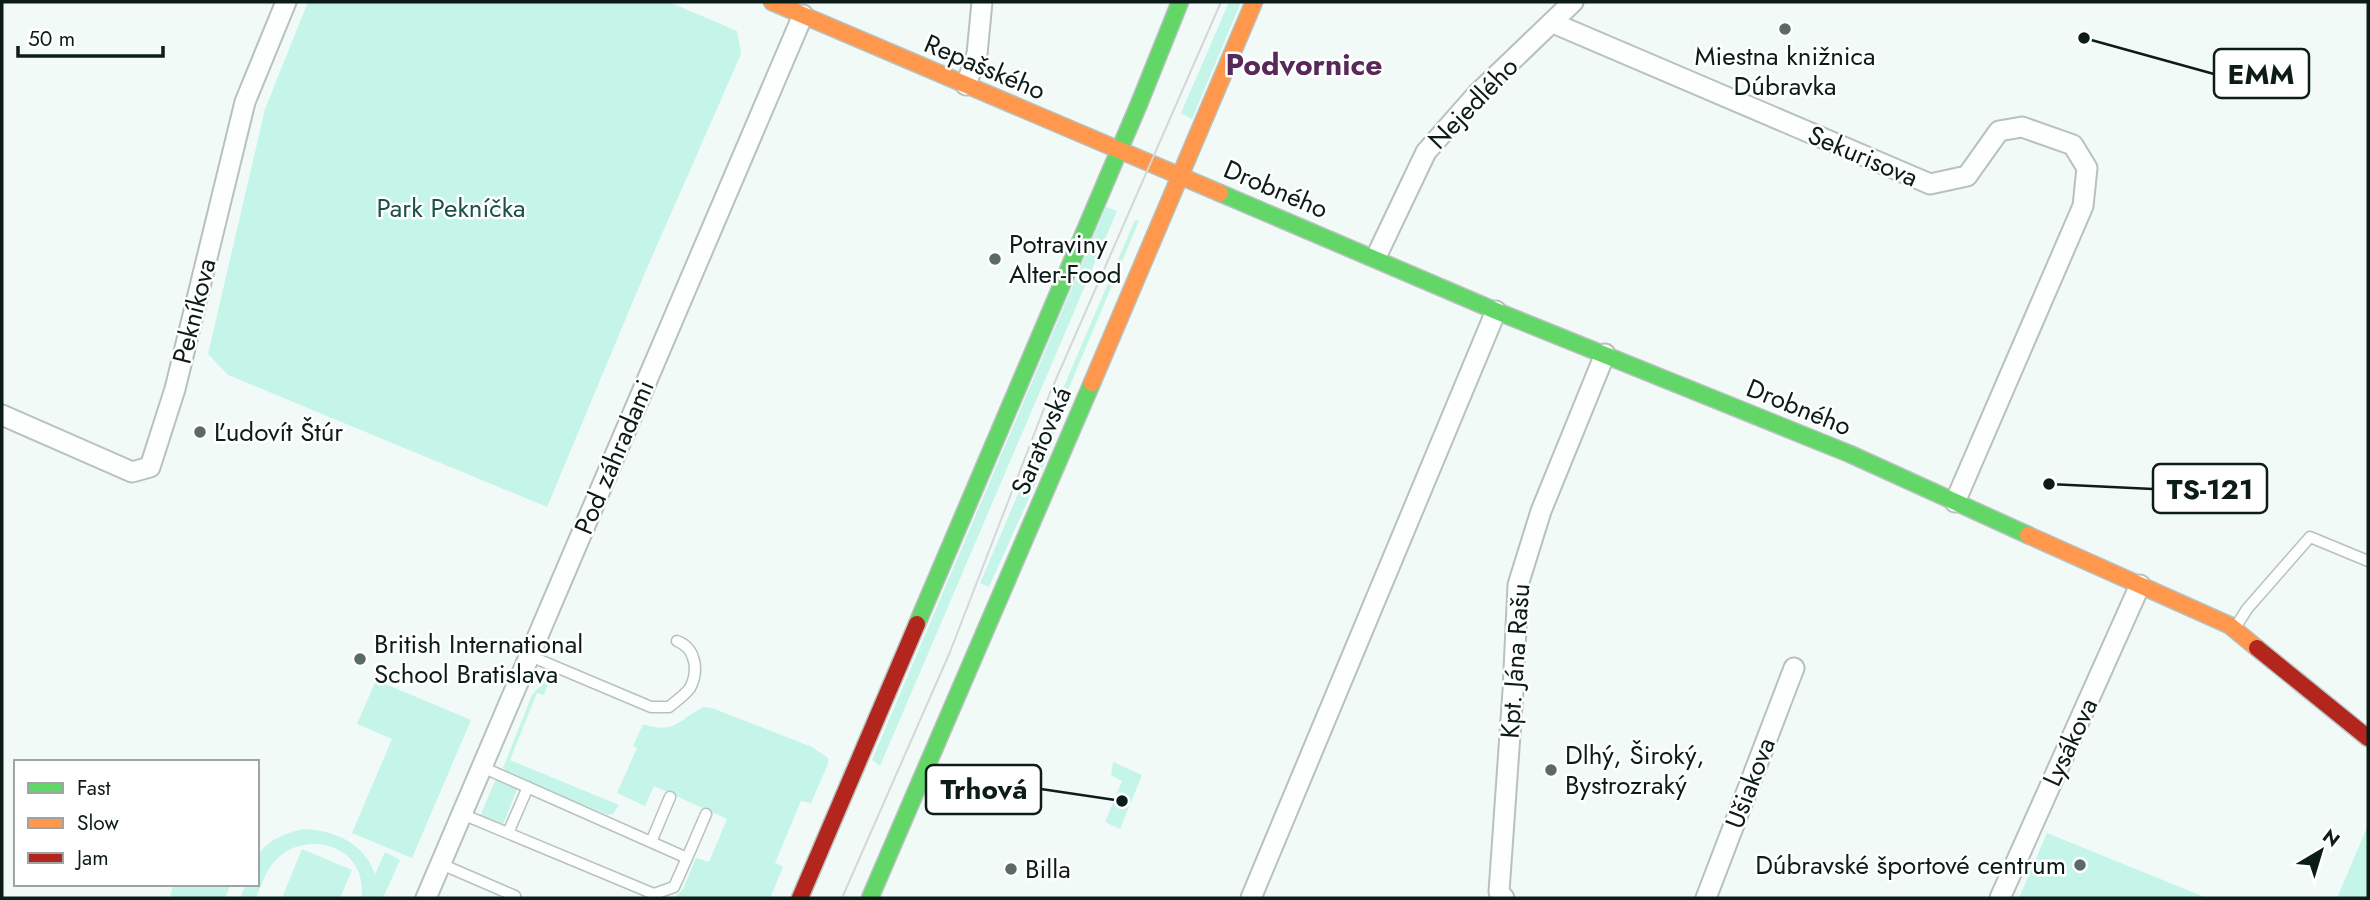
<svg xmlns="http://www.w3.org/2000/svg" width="2370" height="900" font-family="Jost,sans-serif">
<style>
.green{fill:#c4f5e8}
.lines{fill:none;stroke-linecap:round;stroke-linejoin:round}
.lane-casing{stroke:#b7c1be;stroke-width:13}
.street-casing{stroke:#b7c1be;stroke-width:23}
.fast-casing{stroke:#b7c1be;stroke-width:19}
.slow-casing{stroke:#b7c1be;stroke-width:19}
.jam-casing{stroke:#b7c1be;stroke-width:19}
.lane{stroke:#fdfefe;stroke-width:10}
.street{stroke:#fdfefe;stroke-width:19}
.fast{stroke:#63d668;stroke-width:16}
.slow{stroke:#ff974d;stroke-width:16}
.jam{stroke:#b3261e;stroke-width:16}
.tram{stroke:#d4d7d7;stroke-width:2}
.poi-dot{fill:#5c6a66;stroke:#fff;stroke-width:2.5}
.labels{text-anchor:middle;stroke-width:5;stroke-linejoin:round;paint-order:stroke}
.poi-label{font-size:26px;fill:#0c1c18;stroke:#fff;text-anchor:start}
.street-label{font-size:26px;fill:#0c1c18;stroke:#fff}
.park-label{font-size:26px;fill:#1b5144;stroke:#fff}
.quarter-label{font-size:30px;font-weight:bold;fill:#57285a;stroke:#fff}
.leader{fill:none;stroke:#0c1c18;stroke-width:2.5}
.callout-dot{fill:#0c1c18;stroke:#fff;stroke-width:2.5}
.callout{fill:#fff;stroke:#0c1c18;stroke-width:2.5}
.callout-label{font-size:28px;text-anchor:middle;font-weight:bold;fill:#0c1c18}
</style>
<rect width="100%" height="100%" fill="#f2faf8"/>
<path class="green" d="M308,2H669L737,31L741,54L644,275L547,507L228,375L208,354L265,109Z
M1229,2H1241L1192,119L1181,113Z
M1106,207L1117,211L880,766L872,760Z
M1135,220L1139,221L1063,402L1048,456L989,587L980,583Z
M376,680L471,720L412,858L352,833L392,739L357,724Z
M548,683L544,695L537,693L510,760L619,805L613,814L608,815L512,776L503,768L532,695L542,684Z
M704,707L712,708L812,747L828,758V764L811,803L801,801L775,863L783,867L770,898H674L683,889L696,858L709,862L727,819L654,786L645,806L617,793L637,748L633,746L643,724C677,735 678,719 704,707Z
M1113,762L1142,775L1120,829L1105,822L1122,781L1111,775Z
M496,779L517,789L503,825L480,816Z
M2368,825V898H2337Z
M305,829C336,831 364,843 375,874L385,852L400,860L383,898H362C362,890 362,880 358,871C346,841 303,836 280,856C267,867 262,883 256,898H240L246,884H257C257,877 256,867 257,860C262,841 288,832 305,829Z
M2047,833L2207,898H2019Z
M302,849L352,870L340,898H282Z
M174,884H231L225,898H176L170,895Z"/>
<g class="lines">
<g class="lane-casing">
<path id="lane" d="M2235,628L2247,609L2310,537L2368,561
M530,656L651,707H669C676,701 685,695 690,688C699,671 696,648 677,641
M462,814L654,894L674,887L687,858L482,767
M508,833L528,787
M651,842L670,797
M687,858L706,814
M441,864L515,896"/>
</g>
<g class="street-casing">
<path id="street" d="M1553,23L1930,184L1967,176L1999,131L2022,127L2073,145L2087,168L2083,206L1955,502
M966,85L977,54L982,2
M1376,257L1426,152L1477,94L1573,2
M2,415L132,472L150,467L175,389L245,102L286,2
M426,898L803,15
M1251,898L1496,311
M1504,898L1499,892L1513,691L1518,585L1541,511L1605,354
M1706,898L1794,668
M2000,898L2140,585"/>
</g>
<g class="fast-casing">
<path id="fast" d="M1220,193L1496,311L1850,454L2028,535
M917,624L1139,104L1180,2
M870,898L1092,383"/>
</g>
<g class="slow-casing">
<path id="slow" d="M772,2L1220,193
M1092,383L1254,2
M2028,535L2229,625L2257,648"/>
</g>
<g class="jam-casing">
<path id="jam" d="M2257,648L2368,738
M800,898L917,624"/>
</g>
<use href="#lane" class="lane"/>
<use href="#street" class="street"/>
<use href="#fast" class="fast"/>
<use href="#slow" class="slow"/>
<use href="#jam" class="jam"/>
<path class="tram" d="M842,898L950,652L1050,393L1221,2"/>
</g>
<g class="poi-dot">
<circle cx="1785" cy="29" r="7"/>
<circle cx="995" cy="259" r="7"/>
<circle cx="200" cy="432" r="7"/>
<circle cx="360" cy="659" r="7"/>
<circle cx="1551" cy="770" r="7"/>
<circle cx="2080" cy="865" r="7"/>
<circle cx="1011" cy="869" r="7"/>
</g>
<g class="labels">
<g class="poi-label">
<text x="1785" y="65" text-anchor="middle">Miestna knižnica<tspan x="1785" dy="30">Dúbravka</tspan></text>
<text x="1009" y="253">Potraviny<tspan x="1009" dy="30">Alter-Food</tspan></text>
<text x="214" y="441">Ľudovít Štúr</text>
<text x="374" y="653">British International<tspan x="374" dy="30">School Bratislava</tspan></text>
<text x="1565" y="764">Dlhý, Široký,<tspan x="1565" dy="30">Bystrozraký</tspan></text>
<text x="2066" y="874" text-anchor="end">Dúbravské športové centrum</text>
<text x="1025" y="878">Billa</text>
</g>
<g class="street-label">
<text transform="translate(985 67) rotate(23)" y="9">Repašského</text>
<text transform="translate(1473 103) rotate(-46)" y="9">Nejedlého</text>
<text transform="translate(1863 156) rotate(23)" y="9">Sekurisova</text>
<text transform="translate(1276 189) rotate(23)" y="9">Drobného</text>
<text transform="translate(194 311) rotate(-76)" y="9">Pekníkova</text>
<text transform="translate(1799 407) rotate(22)" y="9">Drobného</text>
<text transform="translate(1041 441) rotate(-67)" y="9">Saratovská</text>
<text transform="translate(614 457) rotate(-67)" y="9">Pod záhradami</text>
<text transform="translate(1515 661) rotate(-86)" y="9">Kpt. Jána Rašu</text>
<text transform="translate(2070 742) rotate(-65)" y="9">Lysákova</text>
<text transform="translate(1750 783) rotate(-69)" y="9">Ušiakova</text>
</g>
<g class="park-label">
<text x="451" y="217">Park Pekníčka</text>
</g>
<g class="quarter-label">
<text x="1304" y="75">Podvornice</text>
</g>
</g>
<path class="leader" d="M2084 38L2214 74M2049 484L2153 489M1122 801L1041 789"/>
<g class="callout-dot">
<circle cx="2084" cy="38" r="7"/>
<circle cx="2049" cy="484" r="7"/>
<circle cx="1122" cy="801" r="7"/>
</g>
<g class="callout">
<rect x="2214" y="49" width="95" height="49" rx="7"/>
<rect x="2153" y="464" width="114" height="49" rx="7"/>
<rect x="926" y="765" width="115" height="49" rx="7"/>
</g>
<g class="callout-label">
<text x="2261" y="84">EMM</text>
<text x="2210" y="499">TS-121</text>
<text x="984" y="799">Trhová</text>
</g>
<rect width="2370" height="900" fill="none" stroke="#0c1c18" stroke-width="7"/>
<rect x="14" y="760" width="245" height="126" fill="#ffffff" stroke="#9ea4a3" stroke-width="2"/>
<rect x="28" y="783" width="35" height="10" fill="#63d668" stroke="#9ea4a3" stroke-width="2"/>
<text x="77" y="795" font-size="21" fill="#0c1c18">Fast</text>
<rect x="28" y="818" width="35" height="10" fill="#ff974d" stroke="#9ea4a3" stroke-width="2"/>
<text x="77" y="830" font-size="21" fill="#0c1c18">Slow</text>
<rect x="28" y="853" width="35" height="10" fill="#b3261e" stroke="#9ea4a3" stroke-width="2"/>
<text x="77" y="865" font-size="21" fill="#0c1c18">Jam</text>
<g transform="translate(2321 851) rotate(38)" stroke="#ffffff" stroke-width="5" paint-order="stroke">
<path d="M0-5L12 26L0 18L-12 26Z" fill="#0c1c18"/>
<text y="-10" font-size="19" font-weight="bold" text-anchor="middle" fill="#0c1c18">N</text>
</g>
<path d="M18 46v10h145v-10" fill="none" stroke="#0c1c18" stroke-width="3.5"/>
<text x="28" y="46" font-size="21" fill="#0c1c18" stroke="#ffffff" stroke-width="5" paint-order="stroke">50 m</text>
</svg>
